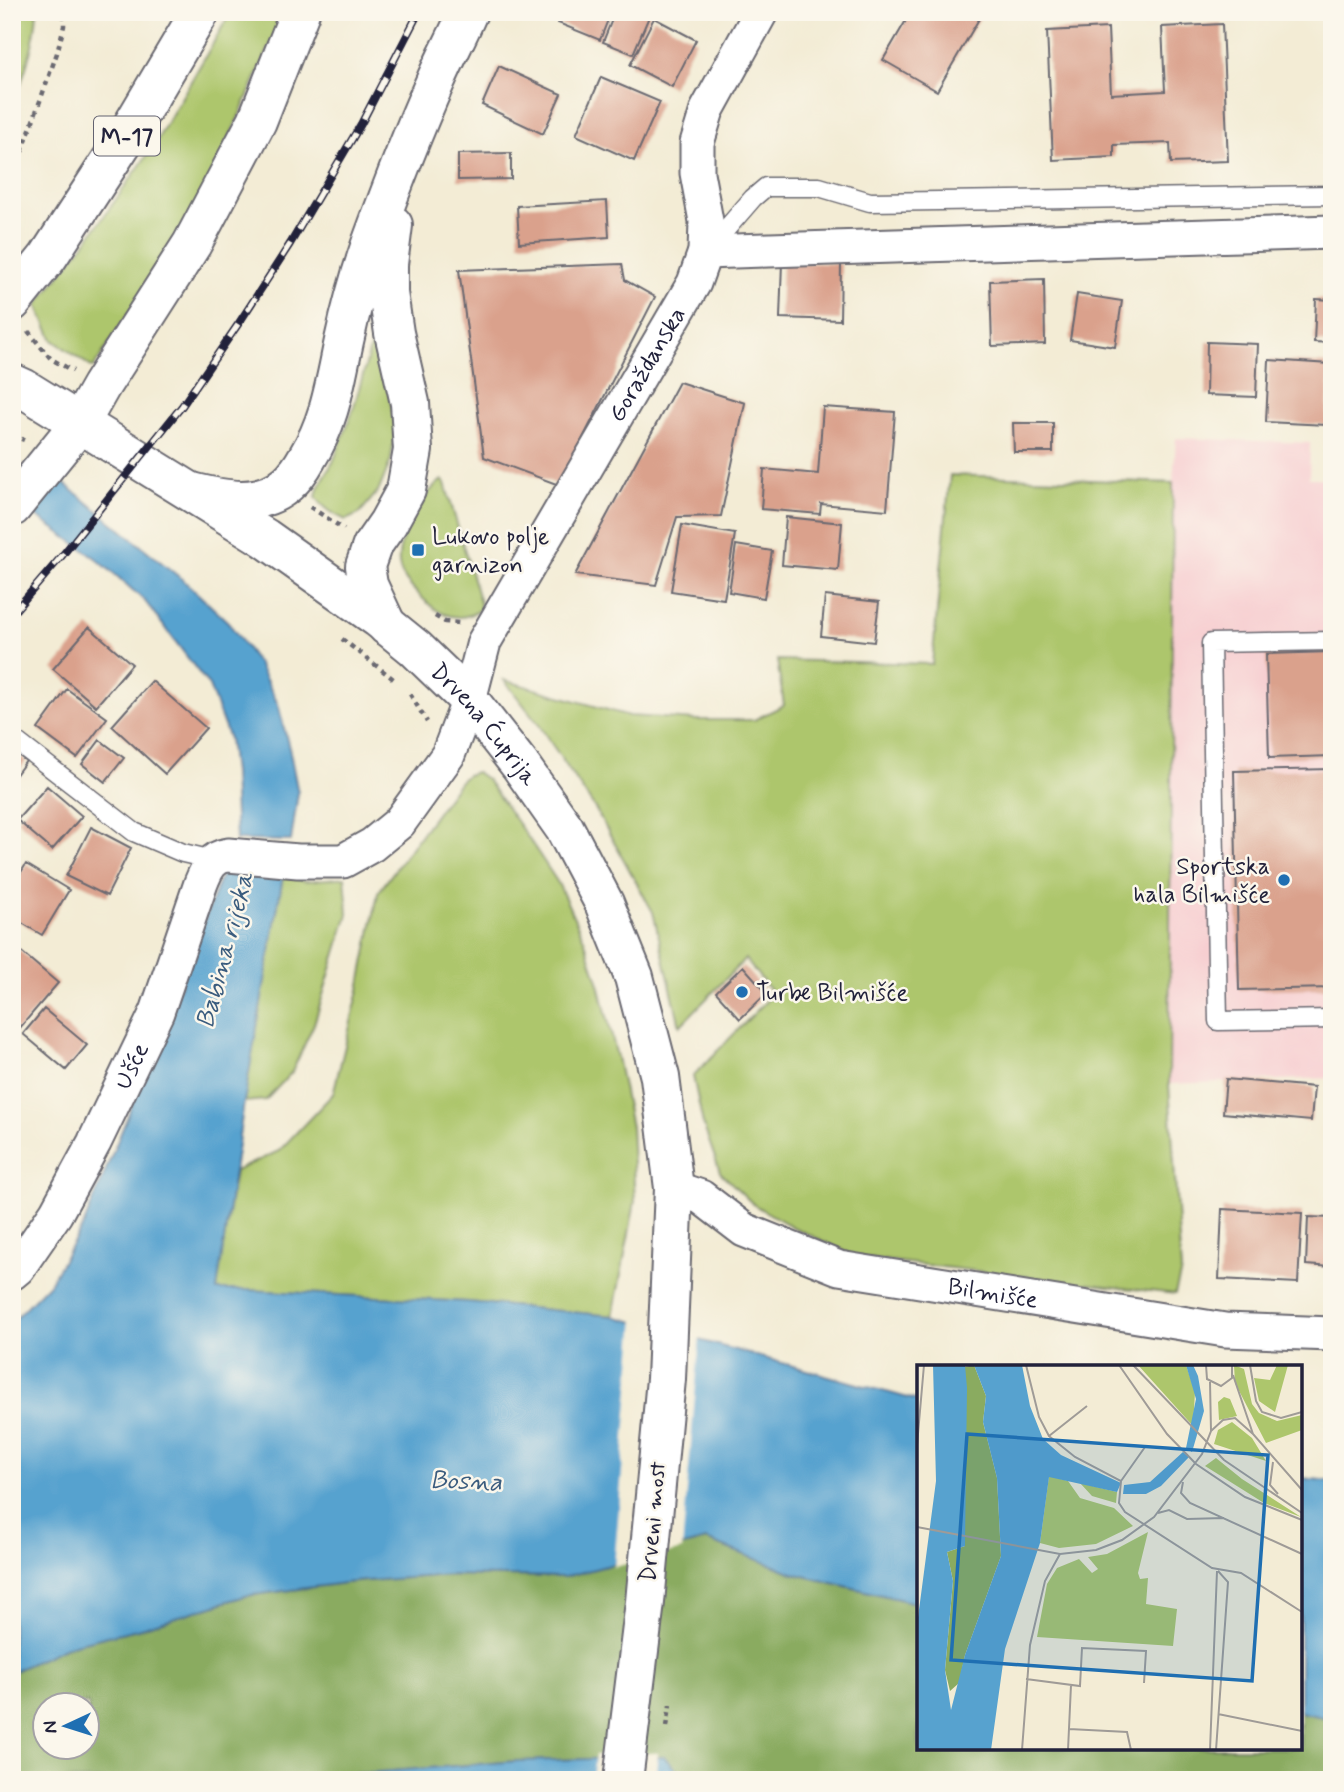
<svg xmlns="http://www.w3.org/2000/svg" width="1344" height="1792" font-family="Mynerve,sans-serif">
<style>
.built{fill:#f7cfd1}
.green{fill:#adc66c;stroke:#687454;stroke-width:2}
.forest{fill:#8aab60;stroke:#56664e;stroke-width:2;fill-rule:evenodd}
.water{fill:#57a2cf;stroke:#3c6285;stroke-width:2}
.pier{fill:#f3ecd5}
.building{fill:#daa18c}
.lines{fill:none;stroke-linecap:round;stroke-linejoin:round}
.service-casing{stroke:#6b6971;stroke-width:21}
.minor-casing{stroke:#6b6971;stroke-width:37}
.tertiary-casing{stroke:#6b6971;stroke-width:42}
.secondary-casing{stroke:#6b6971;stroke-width:42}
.trunk-casing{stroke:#6b6971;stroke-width:42}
.path{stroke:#6b6971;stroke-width:4.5;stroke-dasharray:5 5;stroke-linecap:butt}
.service{stroke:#fff;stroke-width:18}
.minor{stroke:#fff;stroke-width:33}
.tertiary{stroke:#fff;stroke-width:38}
.secondary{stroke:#fff;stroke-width:38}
.trunk{stroke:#fff;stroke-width:38}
.rail-casing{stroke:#22223b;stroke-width:8}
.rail{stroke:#fbf7ec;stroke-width:5;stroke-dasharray:16;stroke-linecap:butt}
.poi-dot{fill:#1f6fb2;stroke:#fbf7ec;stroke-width:2.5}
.labels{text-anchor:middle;stroke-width:5;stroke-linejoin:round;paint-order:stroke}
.shield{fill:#fbf7ec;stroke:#636270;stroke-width:2}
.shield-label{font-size:23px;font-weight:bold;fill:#22223b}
.street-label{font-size:24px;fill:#22223b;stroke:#fbf7ec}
.poi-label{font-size:24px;fill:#22223b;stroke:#fbf7ec;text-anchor:start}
.water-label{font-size:26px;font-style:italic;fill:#3a5c7e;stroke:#fbf7ec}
.inset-road{fill:none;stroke:#9f9b97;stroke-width:2}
.view{fill:#1f6fb2;fill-opacity:0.15;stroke:#1f6fb2;stroke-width:3.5}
.inset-edge{fill:none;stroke:#22223b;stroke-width:3.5}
</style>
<rect width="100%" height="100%" fill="#fbf7ec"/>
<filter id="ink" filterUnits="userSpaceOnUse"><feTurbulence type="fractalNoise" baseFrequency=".0143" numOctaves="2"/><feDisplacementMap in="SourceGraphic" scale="14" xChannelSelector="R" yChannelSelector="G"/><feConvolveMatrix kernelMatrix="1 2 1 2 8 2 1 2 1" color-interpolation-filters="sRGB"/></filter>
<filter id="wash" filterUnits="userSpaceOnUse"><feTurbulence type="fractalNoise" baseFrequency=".00686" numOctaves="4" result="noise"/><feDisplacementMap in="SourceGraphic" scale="28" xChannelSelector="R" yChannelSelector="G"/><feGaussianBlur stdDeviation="1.57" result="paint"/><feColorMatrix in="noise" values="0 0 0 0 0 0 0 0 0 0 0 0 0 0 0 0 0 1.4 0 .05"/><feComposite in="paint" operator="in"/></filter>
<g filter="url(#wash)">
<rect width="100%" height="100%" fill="#f3ecd5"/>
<path class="built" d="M1176,438L1310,443L1309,478L1332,479V1078L1169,1084L1173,483Z"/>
<path class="green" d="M17,12H37C35,45 25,75 12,106V16Z
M231,12H285L202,200L93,368L53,340L37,305L90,236L153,147Z
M376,342L381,344L395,429L391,460L379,490L359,514L346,520C334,515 324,509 316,497L318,488L333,462L352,413L365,368L371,344Z
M950,475L1173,483L1169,1084L1181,1271L1175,1294L856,1257L793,1227L754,1205L720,1172L703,1124L693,1076L773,994L745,959L680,1026L653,912L596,810L537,722L504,680L629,716L697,720H754L784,705L777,660L932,664Z
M442,480L445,483L480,603V609C470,617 457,619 444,614C433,610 407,585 402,574C389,548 421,495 442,480Z
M476,772L487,780L531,842L558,883L584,939L599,984L617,1057L631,1127L635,1202L613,1316L469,1302L249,1290H216L235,1171L279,1151L333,1094L359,990L378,893L460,781L467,775Z
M283,876L307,881L345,877L348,914L314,1024L292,1072L266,1100L244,1102Z"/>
<path class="forest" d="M706,1540L796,1574L919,1604V1748H1300V1712L1332,1719V1780H686L664,1757L518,1761L279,1780H12V1672L71,1645L137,1629L245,1596L353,1582L448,1575L564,1577ZM46,1704H88V1746H46Z"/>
<path class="water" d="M44,467L183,580L228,622L258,664L278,704L290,752L298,793L291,841L236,840L233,773L229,739L209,686L144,600L97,559L19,504Z
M227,860L283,876L244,1102L217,1290H249L469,1302L613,1316L919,1401V1604L796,1574L706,1540L564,1577L448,1575L353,1582L245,1596L137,1629L71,1645L12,1672V1322L49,1284L84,1224L171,1008Z
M1300,1478L1332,1481V1719L1300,1712Z
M664,1757L686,1780H279L518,1761Z"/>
<path class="pier" d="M635,1318L700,1336L682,1550L614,1567Z
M658,1753L655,1780H592L595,1755Z"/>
<g id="blocks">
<path class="building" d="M562,12H611L600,40L558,23Z
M615,12H651L633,54L603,42Z
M911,12H983L937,91L883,60Z
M654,18L696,40L672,87L630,65Z
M1222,24L1228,161L1171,163L1170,143L1114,145V157L1053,160L1047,31L1108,28L1111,94L1165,91L1162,27Z
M499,66L561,94L543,134L482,105Z
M601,77L660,102L634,161L576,135Z
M511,153V179L458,180V154Z
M607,201L609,237L519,243L517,206Z
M782,262L841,264L840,320L780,318Z
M622,264L625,280L655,297L559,485L484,457L459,270Z
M1044,279L1045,344L992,346L990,281Z
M1077,294L1122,301L1115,347L1070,340Z
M1316,299L1332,300V343L1314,342Z
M1207,342L1258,344L1256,397L1206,395Z
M1269,360L1330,364L1327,425L1266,422Z
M679,382L745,403L721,516L677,517L656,585L575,575Z
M823,407L895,412L887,510L821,504L820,514L761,509L764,469L818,474Z
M1013,423H1053V452H1014Z
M786,517L842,523L838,570L782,565Z
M682,525L735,534L724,599L671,591Z
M736,545L772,551L764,598L729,592Z
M825,596L879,602L874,642L821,636Z
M89,627L132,664L96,706L53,669Z
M1332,652V756L1269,758L1266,654Z
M152,681L206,728L165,774L112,726Z
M67,689L107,718L77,758L38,729Z
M100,740L124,758L105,782L82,764Z
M12,751L26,761L12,780Z
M1332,769V988L1239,990L1234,771Z
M47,786L82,816L52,850L17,820Z
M91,827L131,848L107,896L66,876Z
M26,864L69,890L42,935L12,917V887Z
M12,944L58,983L18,1030L12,1025Z
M743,966L767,993L740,1019L716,992Z
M44,1009L87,1045L66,1070L23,1034Z
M1226,1079L1314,1087L1311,1121L1223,1113Z
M1222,1209L1302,1213L1298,1283L1219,1279Z
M1308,1217L1332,1218V1267L1306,1265Z"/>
</g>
</g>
<g filter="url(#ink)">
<use href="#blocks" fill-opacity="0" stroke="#6b6971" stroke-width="2"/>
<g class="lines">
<g class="service-casing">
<path id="service" d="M708,250L753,198L766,187H819L870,202L1332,195
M1332,641L1211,643L1218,1021L1332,1019
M12,738L134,832L183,853L213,860"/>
</g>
<g class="minor-casing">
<g id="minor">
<path d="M705,252L1332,232"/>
<path id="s1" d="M674,1188L701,1197L744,1230L839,1268L1225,1330L1332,1334"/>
<path id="s2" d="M12,1273L18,1268L56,1213L94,1143L157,1012L201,883C207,868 212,857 228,855L298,861H343L372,845L399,823L448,755L469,700L484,642L694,283L705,252L706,221L697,173V143L707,110L761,12"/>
</g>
</g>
<g class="tertiary-casing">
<path id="tertiary" d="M192,492C224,500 261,508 288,483C296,476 302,467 307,458C330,421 335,383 344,341C351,308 360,276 371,244C391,189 412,134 436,80C446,57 458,35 468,12
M387,626L368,585L365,566L372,546L388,523L406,490L413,450L410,403L394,333L388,293V264L393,225"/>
</g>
<g class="secondary-casing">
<g id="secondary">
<path id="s3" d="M12,383L23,388L265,538L378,618L415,648L469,700L520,765L565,829L604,903L634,977L660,1077L674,1188L666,1379L645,1602L623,1780"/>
</g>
</g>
<g class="trunk-casing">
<path id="trunk" d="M12,302L48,257L121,145L200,12
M12,507L80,423L101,386L192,244L257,121L300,12"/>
</g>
<path class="path" d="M12,180L57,53L64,26V12
M28,331L51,359L73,371
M12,435L24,440
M310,507L344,529
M435,616L445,622L459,623
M342,639L396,681
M410,694L427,722
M667,1727L670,1705"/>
<use href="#service" class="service"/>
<use href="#minor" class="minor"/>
<use href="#tertiary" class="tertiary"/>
<use href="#secondary" class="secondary"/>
<use href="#trunk" class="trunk"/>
<g class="rail-casing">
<path id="rail" d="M12,614L61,557L182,406L239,323L290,244L361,124L419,12"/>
</g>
<use href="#rail" class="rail"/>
</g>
</g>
<g class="poi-dot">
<rect x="411" y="543" width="14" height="14" rx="3.5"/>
<circle cx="1284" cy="880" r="7"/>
<circle cx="742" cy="992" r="7"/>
</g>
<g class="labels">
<rect class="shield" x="94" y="116.5" width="66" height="39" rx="5"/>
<g class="shield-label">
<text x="127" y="144">M-17</text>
</g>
<g class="street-label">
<text dy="8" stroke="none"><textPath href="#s2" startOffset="1185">Goraždanska</textPath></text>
<text dy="8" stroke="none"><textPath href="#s3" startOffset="586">Drvena Ćuprija</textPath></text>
<text dy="8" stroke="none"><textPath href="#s2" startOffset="240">Ušće</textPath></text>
<text dy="8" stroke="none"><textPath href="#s1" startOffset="341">Bilmišće</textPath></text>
<text transform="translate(652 1522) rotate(-85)" y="8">Drveni most</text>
</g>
<g class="poi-label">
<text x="432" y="544">Lukovo polje<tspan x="432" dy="28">garnizon</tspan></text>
<text x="1270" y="874" text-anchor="end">Sportska<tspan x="1270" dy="28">hala Bilmišće</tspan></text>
<text x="756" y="1000">Turbe Bilmišće</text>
</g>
<g class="water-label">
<text transform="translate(224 950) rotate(-75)" y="9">Babina rijeka</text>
<text transform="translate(466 1480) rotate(2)" y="9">Bosna</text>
</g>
</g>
<g transform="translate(917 1365)">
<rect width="385" height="385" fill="#f3ecd5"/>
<path d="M221,0H269L278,27L276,61ZM317,0L327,4L335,39L342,48L360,56L385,50V65L349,78L318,18ZM360,0H371L358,47L342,36L337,13L353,15ZM307,32L313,34L320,51L302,55L301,37ZM315,57L335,73L349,96L297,79L301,65ZM299,93L325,114L384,152L347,138L288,101ZM132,111L151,116L163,133L197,143L216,161L179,179L142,183L123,178ZM163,118L200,127L199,138L175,131ZM231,167L221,208L223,214L231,213L229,239L260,244L256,281L120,272L130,219L140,203L162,194L175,208L181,204L171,192L190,189Z" fill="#adc66c"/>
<path d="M57,0L69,31L66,57L80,113L84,191L48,290L42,318L33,326L28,305L36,216L30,187L48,181V2Z" fill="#8aab60"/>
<path d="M16,0H48L50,23L48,181L30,187L36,216L28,305L34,345L48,290L84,191L80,113L66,57L69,31L57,0H105L113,41L126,74L144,90L204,118L200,127L132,112L123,178L88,284L74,385H0V260L19,116ZM269,0H276L281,11L287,46L275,87L269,83L279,34ZM266,87L272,92L244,121L229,129H206L207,120L233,117Z" fill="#57a2cf"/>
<path class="inset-road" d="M109,0L122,52L132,71L158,92L204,116L202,138L208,147L295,203L324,208L385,247M202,0L250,69L279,99L328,132L385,155M216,0L307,95L385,148M289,0L290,14L304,21L315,13V0M333,0L339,36L345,47L364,53L385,47M316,10L336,69L385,125M294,66L306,55L318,53L336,69M132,71L170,41M0,80L7,0M356,97L353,120L361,129M204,116L228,82M266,117L264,128L273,138L385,189M241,148L252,145L270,154L307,153M0,162L143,189L179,185L205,175L237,152L285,89L294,66L293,17M109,314L163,321L165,283L229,286L227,318M301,349L385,366M152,364L210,367L214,385M105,385L113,280L128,216L143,189M151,385L154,320M293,385L300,206M299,385L311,217L301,206"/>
<path class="view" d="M50,69L351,90L335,316L34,295Z"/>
<rect width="385" height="385" class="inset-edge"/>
</g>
<rect width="1344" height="1792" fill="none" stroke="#fbf7ec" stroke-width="42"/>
<g transform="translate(66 1726) rotate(266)"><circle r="33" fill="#fbf7ec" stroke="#a4a2a5" stroke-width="2"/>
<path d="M0-5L12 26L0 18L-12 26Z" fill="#1f6fb2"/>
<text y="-10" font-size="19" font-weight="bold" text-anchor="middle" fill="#22223b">N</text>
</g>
</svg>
